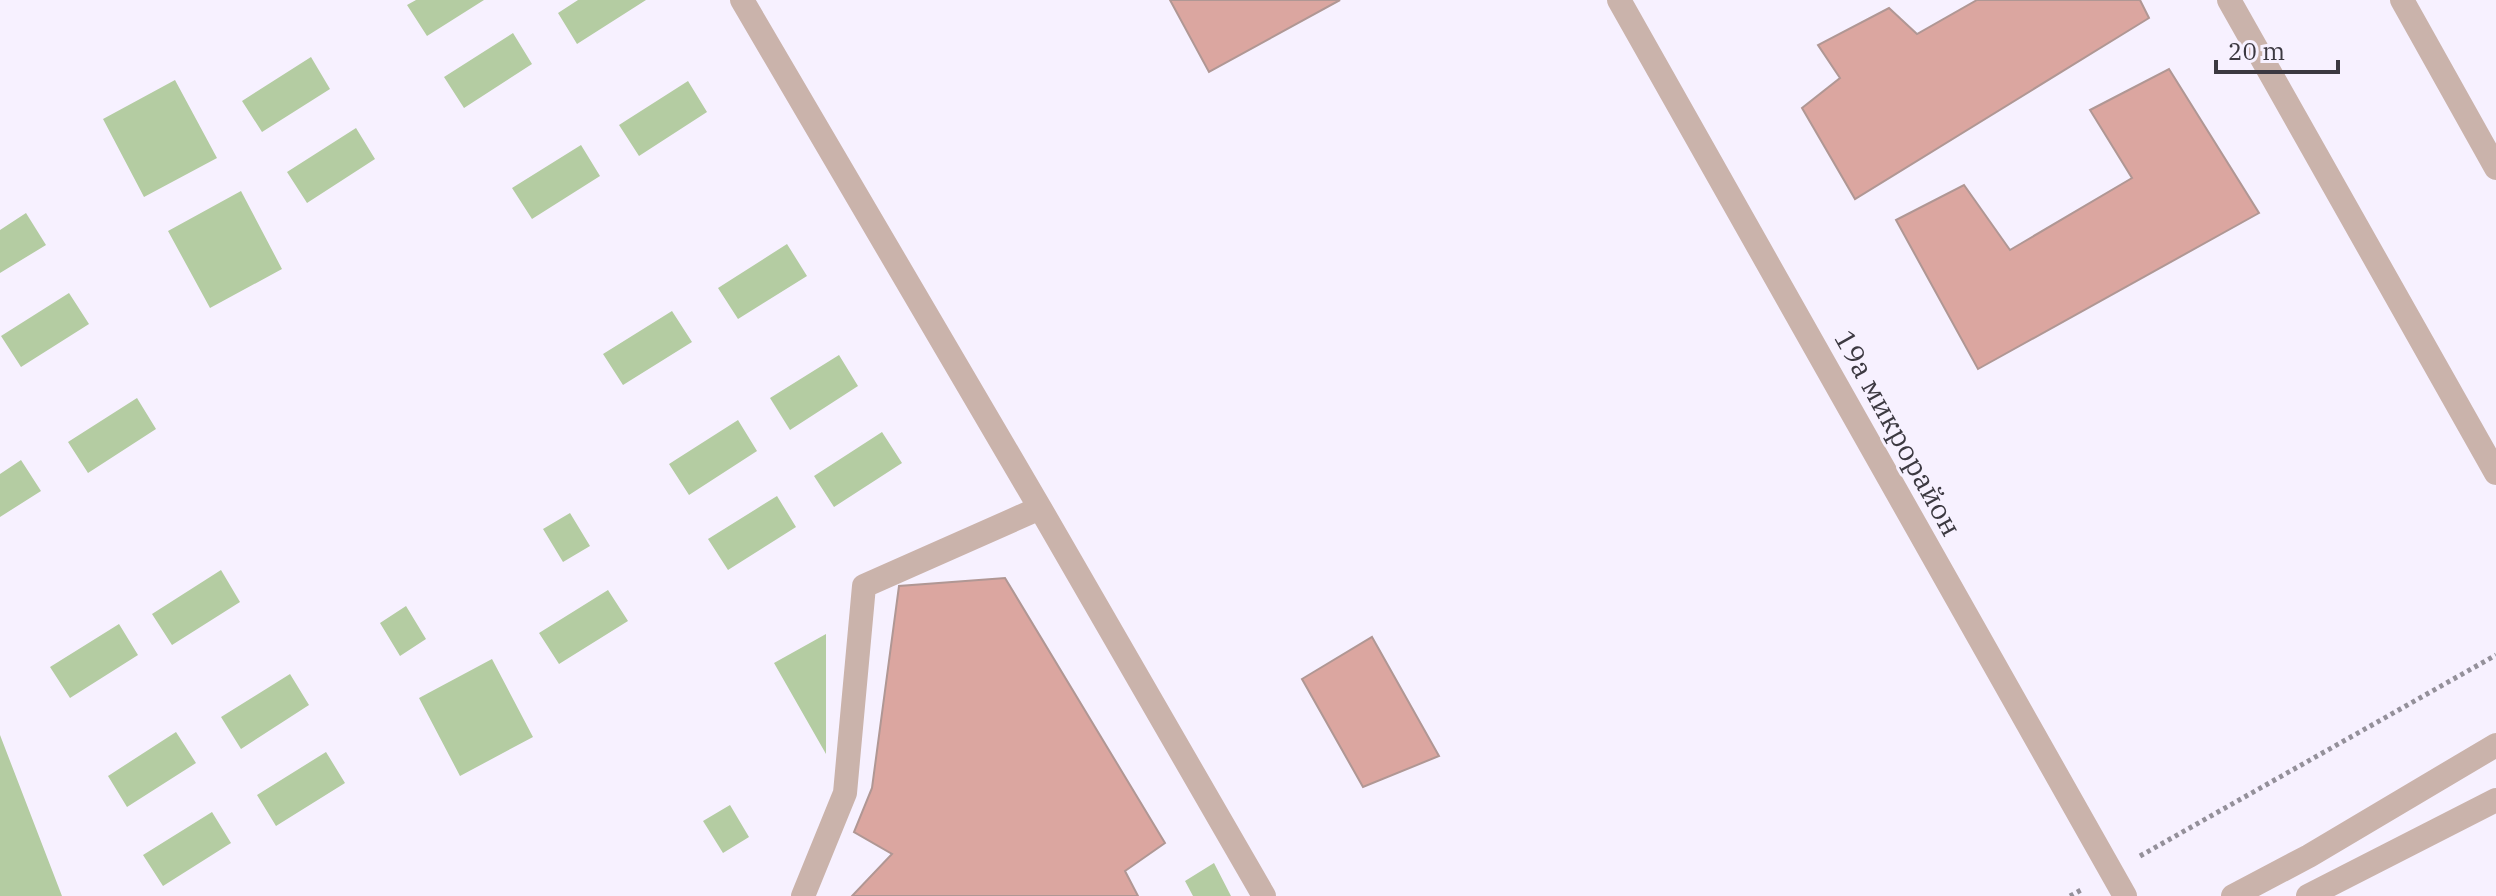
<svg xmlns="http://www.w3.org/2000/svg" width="2496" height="896" font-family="'IBM Plex Serif',serif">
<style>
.green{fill:#b4cca2}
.building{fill:#dba6a0;stroke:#b09794;stroke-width:2}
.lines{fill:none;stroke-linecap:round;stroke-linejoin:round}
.path{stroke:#94909a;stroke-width:5;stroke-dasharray:4 4;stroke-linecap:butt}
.minor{stroke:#cab3ab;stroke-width:24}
.labels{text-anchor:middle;stroke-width:6;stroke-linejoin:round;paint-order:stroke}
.street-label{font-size:28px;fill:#3c3941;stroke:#f7f1ff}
</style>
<rect width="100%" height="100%" fill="#f7f1ff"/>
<path class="green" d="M416,0H484L427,36L407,5Z
M578,0H646L577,44L558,13Z
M513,33L532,64L464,108L444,77Z
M311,57L330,89L262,132L242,101Z
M175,80L217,158L144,197L103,119Z
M688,81L707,112L639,156L619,125Z
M356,128L375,159L307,203L287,172Z
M581,145L600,176L532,219L512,188Z
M241,191L282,269L210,308L168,231Z
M26,213L46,245L0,273V230Z
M787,244L807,276L738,319L718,288Z
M69,293L89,324L21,367L1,336Z
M672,311L692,342L623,385L603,354Z
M839,355L858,386L790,430L770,398Z
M137,398L156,429L88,473L68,442Z
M738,420L757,451L689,495L669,464Z
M882,432L902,463L834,507L814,476Z
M21,460L41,491L0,517V474Z
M777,496L796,527L728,570L708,539Z
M570,513L590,546L563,562L543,529Z
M221,570L240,602L172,645L152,614Z
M608,590L628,621L559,664L539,633Z
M406,606L426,639L400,656L380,623Z
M119,624L138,655L70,698L50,667Z
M826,634V754L774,663Z
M492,659L533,737L460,776L419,698Z
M290,674L309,705L241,749L221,717Z
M176,732L196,763L127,807L108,776Z
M0,735L62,896H0Z
M326,752L345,783L276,826L257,795Z
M730,805L749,837L723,853L703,821Z
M212,812L231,843L163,886L143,855Z
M1214,863L1231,896H1193L1185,881Z"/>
<path class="building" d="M1170,0H1340L1209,72Z
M1977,0H2140L2149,18L1855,199L1802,108L1840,78L1818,45L1889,8L1917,34Z
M2169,69L2259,213L1978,369L1896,220L1964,185L2010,250L2132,178L2090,110Z
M1005,578L1165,843L1125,871L1138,896H852L892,854L854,832L872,788L899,586Z
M1372,637L1439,756L1363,787L1302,679Z"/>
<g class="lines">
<path class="path" d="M2140,856L2496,655
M2070,896L2083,889"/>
<path class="minor" d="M742,0L1040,508
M1619,0L2125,896
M2229,0L2496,473
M2402,0L2496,168
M803,896L845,793L864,586L1040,508L1264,896
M2233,896L2309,856L2496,745
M2308,896L2496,800"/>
</g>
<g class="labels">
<g class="street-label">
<text transform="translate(1898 433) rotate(61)" y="10">19а микрорайон</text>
</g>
</g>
<path d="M2216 60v12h122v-12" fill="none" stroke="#3c3941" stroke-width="4"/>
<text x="2228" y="60" font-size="24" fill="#3c3941" stroke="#f7f1ff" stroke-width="6" paint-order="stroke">20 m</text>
</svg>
